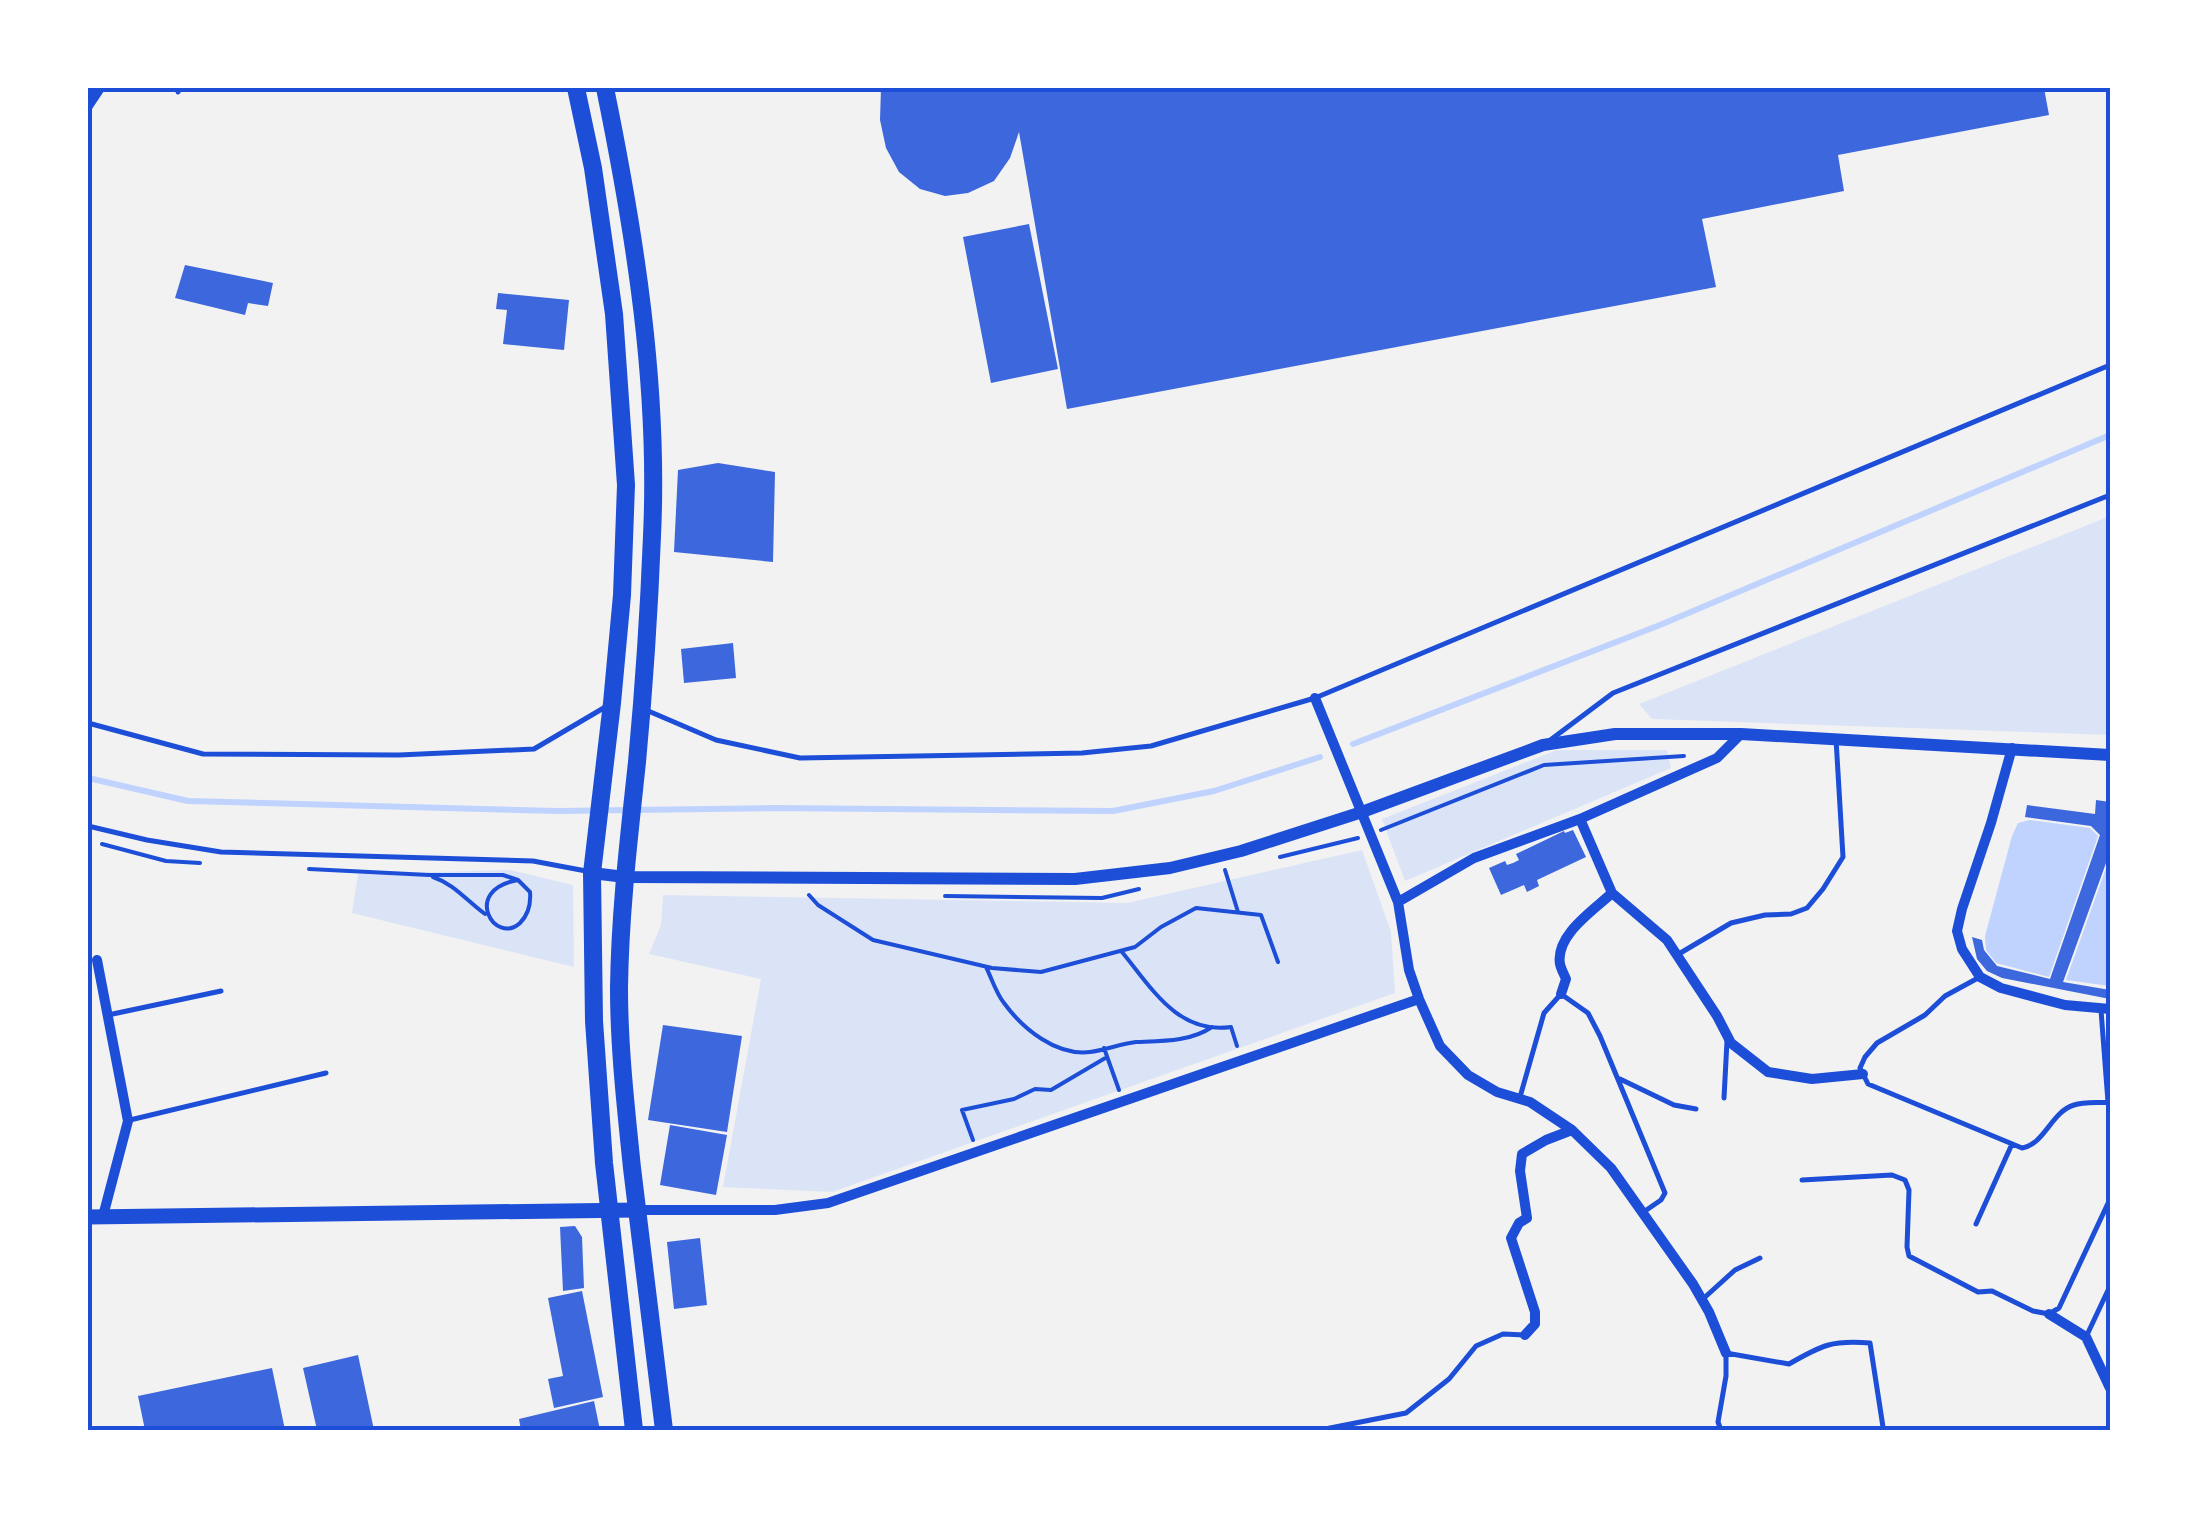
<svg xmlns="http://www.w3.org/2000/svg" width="2198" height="1518" font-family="'PT Sans Narrow',sans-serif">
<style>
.green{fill:#dbe4f7}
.water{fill:#bfd3fe}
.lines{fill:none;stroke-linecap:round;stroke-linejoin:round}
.stream{stroke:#bfd3fe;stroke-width:6}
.building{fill:#3d67dc}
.path{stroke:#1d4ed8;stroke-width:4}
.service{stroke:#1d4ed8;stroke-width:5}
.minor{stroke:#1d4ed8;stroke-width:10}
.tertiary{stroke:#1d4ed8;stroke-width:12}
.secondary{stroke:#1d4ed8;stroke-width:15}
.primary{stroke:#1d4ed8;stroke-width:18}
.neatline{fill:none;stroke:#1d4ed8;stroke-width:4}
</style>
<rect width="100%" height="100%" fill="#f2f2f2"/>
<path class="green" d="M2110,516V735L1652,719L1639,704Z
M1557,750H1667L1671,768L1405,881L1382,819Z
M1362,850L1391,932L1395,993L832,1192L723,1187L761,979L649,954L661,925L663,895L1127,903Z
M510,870L573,885L574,967L352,913L358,874Z"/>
<path class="water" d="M2030,820L2090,828L2098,836L2049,977L1996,963L1986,950L1985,936L2012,836L2018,823Z
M2110,857V986L2066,980Z"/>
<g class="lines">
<path class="stream" d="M1353,744L1660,625L2110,435
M88,778L188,801L558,811L775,808L1113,811L1214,791L1320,757"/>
</g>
<path class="building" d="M881,88H2044L2049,115L1838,155L1844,191L1702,219L1716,287L1067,409L1019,132L1010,158L994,181L968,193L945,196L920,189L899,172L886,148L880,120Z
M1029,224L1058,369L991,383L963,237Z
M185,265L273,283L268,306L248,303L245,315L175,298Z
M498,293L569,300L564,350L503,344L507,310L496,309Z
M718,463L775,472L773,562L674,552L678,470Z
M733,643L736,678L684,683L681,649Z
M2096,800L2110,802V852L2063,982L2110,990V999L2002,978L1987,971L1977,959L1972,937L1982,940L1984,950L1997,966L2050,979L2100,835L2091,826L2025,817L2027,805L2095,814Z
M1573,830L1586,857L1537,880L1539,886L1527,892L1524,885L1501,895L1489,868L1505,861L1507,865L1513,863L1519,860L1516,854L1564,831L1565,833Z
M663,1025L742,1036L727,1132L648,1120Z
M670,1125L727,1135L716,1195L660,1185Z
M575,1226L582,1237L584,1288L563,1291L560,1227Z
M700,1238L707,1305L674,1309L667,1242Z
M582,1291L603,1397L554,1408L548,1379L563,1376L548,1298Z
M358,1355L374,1430H317L303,1368Z
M272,1368L285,1430H145L138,1396Z
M594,1401L600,1430H521L519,1419Z"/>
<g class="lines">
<path class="path" d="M1381,830L1544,765L1684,756
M102,844L166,861L200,863
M1280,857L1358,838
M309,869L429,875H503L518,880L530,892C531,904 529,914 520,923C495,946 461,890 518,880
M1225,870L1238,912
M433,877C454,884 467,901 485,914
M809,895L818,905L873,940L992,968L1041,972L1135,947L1161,927L1196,908L1261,915L1278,962
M945,896L1102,898L1139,889
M1122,952C1151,987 1178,1035 1231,1027L1237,1046
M986,967C992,979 996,993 1004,1003C1023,1029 1056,1056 1090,1052C1105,1050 1120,1044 1136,1042C1162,1041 1190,1042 1212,1027
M1104,1048L1119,1090
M973,1140L962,1110L1014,1099L1035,1089L1051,1090L1107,1057"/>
<path class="service" d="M177,88L178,92
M646,710L716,740L800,758L1082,753L1151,746L1315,698L2110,365
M88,723L203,754L399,755L534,749L607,706
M1549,741L1613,693L2110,495
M88,826L147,840L221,852L533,861L586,871
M1677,955L1731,923L1765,915L1791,914L1807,908L1823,889L1843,857L1836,739
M1978,978L1945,996L1925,1015L1877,1043L1865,1057L1860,1068L1868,1084L2022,1148C2045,1144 2051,1112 2074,1105C2084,1102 2097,1103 2108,1102
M2101,1010L2108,1102L2110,1112
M108,1015L221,991
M1620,1079L1674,1105L1696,1109
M1520,1097L1544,1013L1561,994L1588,1013L1600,1036L1665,1193L1661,1200L1645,1211
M1724,1098L1727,1041
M130,1120L326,1073
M1802,1180L1892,1175L1905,1180L1909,1190L1907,1247L1909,1256L1978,1292L1992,1291L2033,1311L2049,1314L2059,1308L2110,1199
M1976,1224L2012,1144
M1704,1298L1735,1270L1760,1258
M2086,1337L2110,1286
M1320,1430L1406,1413L1449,1379L1476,1346L1503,1334L1525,1335
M1721,1430L1718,1422L1726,1376V1353L1789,1364C1822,1345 1832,1340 1870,1343L1883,1427"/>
<path class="minor" d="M88,106L100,88
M1315,698L1398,902L1409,970L1419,999L1440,1046L1468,1075L1497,1092L1530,1102L1572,1130L1611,1168L1693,1284L1709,1312L1726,1353
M2012,748L1991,823L1962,909L1957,931L1962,949L1980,977L2001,988L2065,1005L2110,1009
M1580,819L1612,893L1667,940L1717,1016L1731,1043L1768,1072L1812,1079L1863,1074
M1398,902L1474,858L1580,819L1717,758L1741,734
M97,960L128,1121L103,1216
M1561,994L1566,979C1564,974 1561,969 1560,964C1555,935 1594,910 1612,893
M637,1210H775L828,1203L1419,999
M2049,1314L2086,1337L2110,1388
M1525,1335L1535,1324V1312L1511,1238L1519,1223L1527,1218L1520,1171L1522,1154L1546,1140L1572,1130"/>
<path class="tertiary" d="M592,873L625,877L1075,879L1170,868L1241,851L1362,812L1543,745L1615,734H1741L2110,755"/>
<path class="secondary" d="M88,1217L637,1210"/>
<path class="primary" d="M576,88L593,168L614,314L626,485L622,595L612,703L592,873L594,1021L604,1163L634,1430
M605,88C635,235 659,385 652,536C649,612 644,687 637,762C629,837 620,912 619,988C619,1048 626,1109 632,1168C642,1256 653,1343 664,1430"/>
</g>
<rect width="2198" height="1518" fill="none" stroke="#ffffff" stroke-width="180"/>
<rect x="90" y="90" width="2018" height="1338" class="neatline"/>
</svg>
